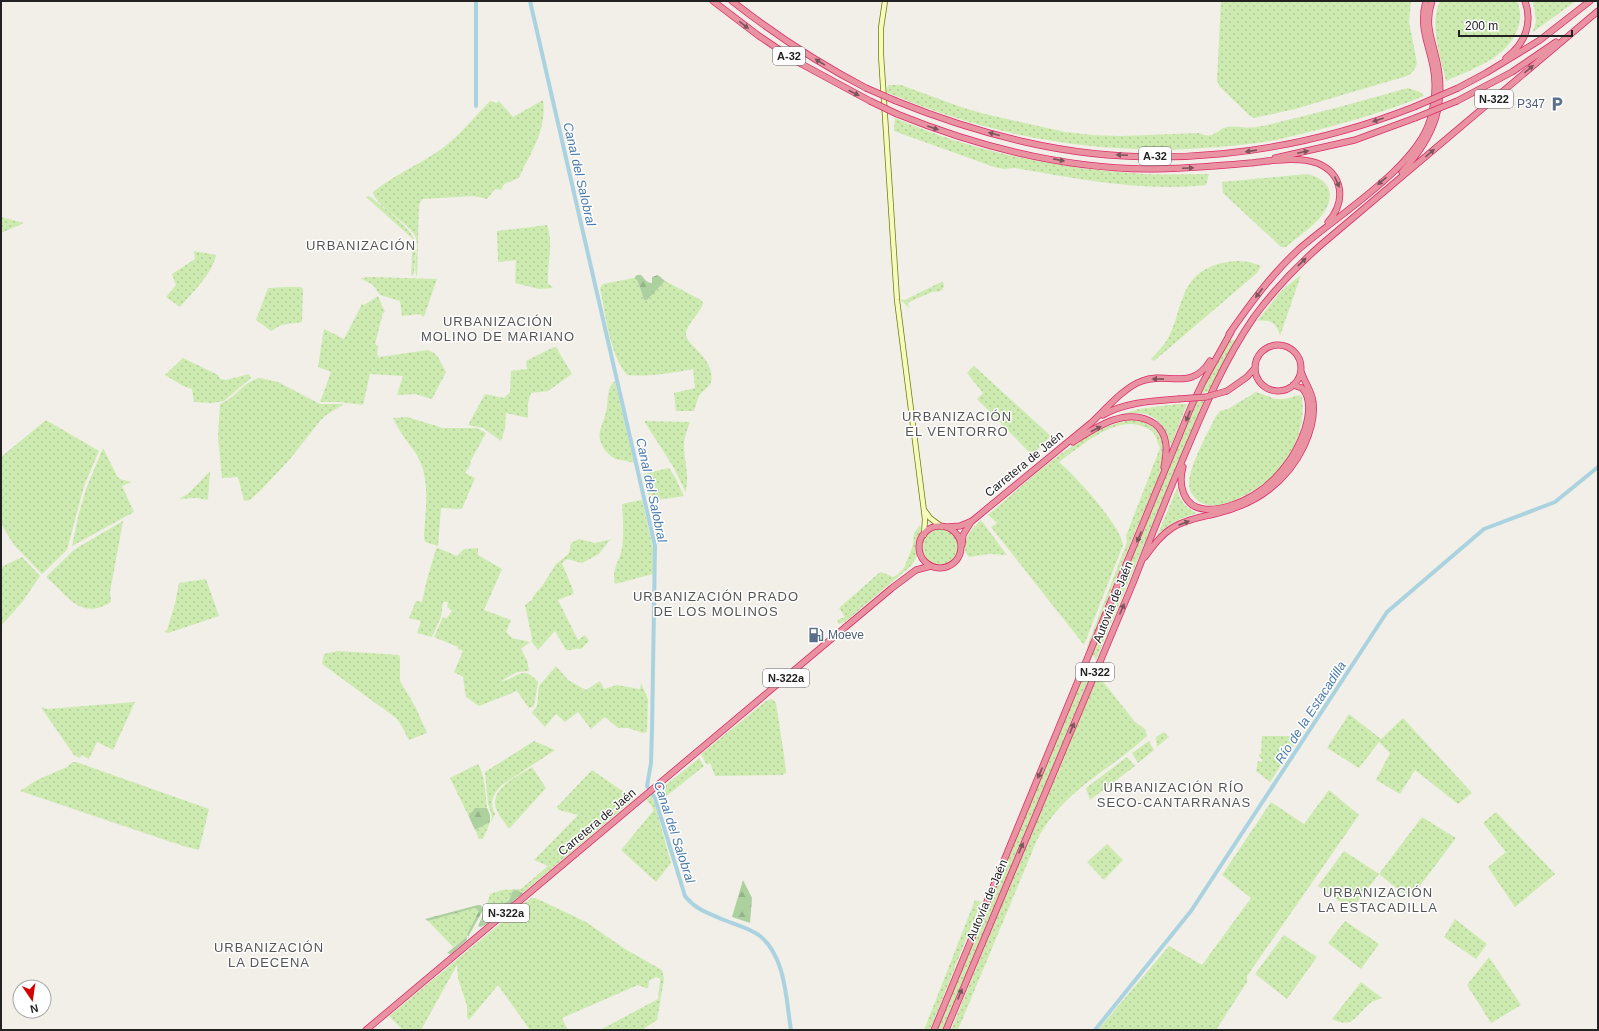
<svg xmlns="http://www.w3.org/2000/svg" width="1599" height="1031" font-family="Helvetica,sans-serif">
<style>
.grass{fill:url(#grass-dots)}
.forest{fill:url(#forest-firs)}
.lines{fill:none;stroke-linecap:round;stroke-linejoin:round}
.canal{stroke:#aad3df;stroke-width:4}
.secondary-casing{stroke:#707d05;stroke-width:6}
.highway-casing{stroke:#dc2a67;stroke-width:7}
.secondary{stroke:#f7fabf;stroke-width:4.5}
.highway{stroke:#e892a2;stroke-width:5.5}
.highway-bridge-casing{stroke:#dc2a67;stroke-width:7;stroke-linecap:butt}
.highway-bridge{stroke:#e892a2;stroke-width:5.5}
.oneway{fill:#7b545c}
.labels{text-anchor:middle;stroke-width:3;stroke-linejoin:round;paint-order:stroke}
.shield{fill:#fff;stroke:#646464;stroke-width:1}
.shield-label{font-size:11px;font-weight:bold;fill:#222}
.service-label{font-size:12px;fill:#4e5e75;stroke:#fff;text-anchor:end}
.street-label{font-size:12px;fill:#222;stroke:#fff}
.water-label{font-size:13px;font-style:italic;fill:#4a7aab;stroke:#fff}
.neighbourhood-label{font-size:13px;letter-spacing:1px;fill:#555;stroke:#fff}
</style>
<defs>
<pattern id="grass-dots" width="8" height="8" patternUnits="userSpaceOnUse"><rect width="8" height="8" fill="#cdebb0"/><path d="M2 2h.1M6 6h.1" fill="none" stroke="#b0c997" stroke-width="1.8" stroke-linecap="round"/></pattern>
<pattern id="forest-firs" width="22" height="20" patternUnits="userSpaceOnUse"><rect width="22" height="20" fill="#add19e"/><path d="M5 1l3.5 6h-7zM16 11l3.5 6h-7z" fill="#95b388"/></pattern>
</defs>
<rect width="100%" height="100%" fill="#f2efe9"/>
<path class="grass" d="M1221,1H1411L1409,22L1417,63C1415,69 1413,73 1407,76L1295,109L1254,118L1249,115L1219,86L1217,80Z
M1440,1H1517C1521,10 1521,19 1518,28C1508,58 1472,69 1446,81C1440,56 1429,26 1440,1Z
M1533,1H1576L1533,32L1536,21Z
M888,85H901L961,107L985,114L1065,132L1093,135L1121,136L1199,133C1215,140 1215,130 1227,127C1234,125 1247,129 1257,127C1308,116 1358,102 1408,88L1420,92L1424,96C1393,109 1361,118 1329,127C1312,131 1294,136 1276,140C1248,145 1218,147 1189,149C1083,153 984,134 886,92Z
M543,100C547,131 531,151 519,178L504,184L501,190L495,189L487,199L474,196L422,199L419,205L417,277C411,264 422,247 414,234C406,222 374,204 373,192C393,176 416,166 437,152C458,138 473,118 490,101L496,103L499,101L513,117Z
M895,118C973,152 1060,169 1144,174C1166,175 1187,174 1209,174L1206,185C1142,192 1077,179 1014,168L1004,169L994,167L894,131Z
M1308,174C1317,177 1326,180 1329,190C1335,214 1302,233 1286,247H1281L1223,193L1222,182Z
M368,196L371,197C381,206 411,228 414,239C418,249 414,263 414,274L411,276L413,239L366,197Z
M1,217L24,223L1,233Z
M547,225C554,244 547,263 548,283L553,288L539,289L515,283L516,260L498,262L497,231Z
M194,251L216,255C213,273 192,293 180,307L166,297L176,285L172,274L195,259Z
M1238,261L1250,262L1261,266L1257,273L1154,361L1151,359C1158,351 1167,343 1171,332C1176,321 1178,309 1183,297C1192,272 1212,262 1238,261Z
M1301,275L1280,336C1277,323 1270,319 1257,321L1283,289Z
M371,277L437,279L424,317L419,314L402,316L400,301L380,295L373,285L360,278Z
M634,278L637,279C640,286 642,293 644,300H647L665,281L701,300L703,303C700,314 688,322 686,333C685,346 716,358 711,382C709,388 702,391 699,396C697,401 696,406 694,411H676L674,393L695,388L693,369C671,373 650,377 627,375C609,353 606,316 600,288L603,284Z
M943,281L944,287L941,291L932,292L909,302L908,305L910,309L900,299L905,300Z
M284,287H301L303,289L302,322L281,325L271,331L256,320L268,288Z
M378,296L385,312L383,313L375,344L378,346L377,354L379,357L428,350L434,353L438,357L446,372L432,399L415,394L397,395L403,376L370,374L363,405L340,402H320L331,372L318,367L324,329L344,339L362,304L364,305Z
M1229,340H1236L1208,392L1201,393Z
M554,347H556L572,374L548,391L531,393L528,403V418L506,413L505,429L501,441L483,428L468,425L485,394L504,398L510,392L511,371L527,369L526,361Z
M183,358L218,375L220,379L226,380L249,374L251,378L224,401L212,403L194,402L192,389L183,386L165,375Z
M974,366L1051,436L1032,455L977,399L983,393L967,373Z
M260,378L278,382L320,404H344L325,416L320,421L290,459L261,490L250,500L244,501L238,477L222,478L218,436L220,404C236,398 243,381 260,378Z
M615,381L634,463C629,461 619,460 616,459C606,455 597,441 600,431C602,423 606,415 607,407C608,398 607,387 615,381Z
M1256,392C1267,395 1272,400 1284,399C1290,399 1294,395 1300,395L1302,398C1305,420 1298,443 1286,462C1274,481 1217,521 1196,499C1191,493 1189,491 1189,483C1189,467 1208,432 1216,416L1220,411L1228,409Z
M1204,400L1096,660L1092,654L1197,401Z
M1176,404H1187L1171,446C1161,413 1146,409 1115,416L1139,409Z
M407,417L443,428H477L486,433L470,462L471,464L465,473L475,478L462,509L441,508L438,546L425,542L424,537C425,511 431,482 418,457C410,444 399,432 393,418Z
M46,420L99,451L84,486L67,550L42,574L14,545L1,524V457Z
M1130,420C1148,420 1163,430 1164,450C1165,472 1144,510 1136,530C1119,570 1104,609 1088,649L1087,647L1127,542L1126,536L1160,448C1158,444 1157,438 1154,434C1152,430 1146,427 1141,426C1115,416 1080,447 1059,462C1075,475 1121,526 1123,545L1084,645L991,527L997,523L988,515C1026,483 1081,428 1130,420Z
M644,421L690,422C680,447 685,450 687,474C688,480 686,486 686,493L674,468Z
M103,448L117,476L120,479L131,482L122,486L134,512L72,546L78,517L86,489Z
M669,468L676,479L684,496L650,501L643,474Z
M210,471L208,500L197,498L179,499L189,493Z
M1177,488C1180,501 1185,508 1197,513C1181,518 1168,523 1157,536Z
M642,500L653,548V574L615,584C611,569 620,561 622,548C624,534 623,518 622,504Z
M981,520L1007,555L989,554L969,557C957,545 972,528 981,520Z
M123,521L110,592L111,602C80,621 69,596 47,578V576L75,549Z
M920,525L921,530L916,546L917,556L911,566L845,622L839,624L837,620L845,617L839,608L879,573L881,572L893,577L897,575L904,568L913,545L914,533Z
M922 547a18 18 0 1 1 36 0a18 18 0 1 1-36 0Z
M579,539L595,543L613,539L609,541L599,554L584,562L582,563L567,559L562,563L573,590V594L558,600L578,640L585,635L589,641L581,649C576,647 571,651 566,650L555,631L538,650L531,641L532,639L525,605L532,600L535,594L542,586L556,564L566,556L569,553L571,543Z
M438,548L457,556L464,549L478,548V555L502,569L484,610L511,620L506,632L512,638L530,642L521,649L527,660L529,671L517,672L501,681C517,680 522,663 538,682L534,706L529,708L517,691L479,706L466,697L463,677L454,672L463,651L458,649V647L434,637L443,617L447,618L452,611L447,607L448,602H443L441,617L432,637L417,633L421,621L409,618L416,601L422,602L427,579L436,549Z
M22,557L40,576L23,601L1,626V567Z
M206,579L219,616L168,633L164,632L167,630L175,604L179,583Z
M338,651L399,655L400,658V681L416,708L427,733L409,740L400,723L396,718L322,664L324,654Z
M1089,662L1094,667L943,1030H937Z
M556,666L568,680L586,690L600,681L604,689L617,685L640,689L641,683L648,699L647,732L643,733L628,728H618L605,717L591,729L578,712L565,722L556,714L545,727L532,713L537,706L539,686Z
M1097,674L1135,722L1145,729L1147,736C1107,773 1065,788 1037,840L958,1030H951L1017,866Z
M772,699L776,703L784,755L786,773L782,775L715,776L710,763L707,765L701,754L766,701Z
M135,702L113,750L97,742L89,759L82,755L80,758L74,755L42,709V707L47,709Z
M1349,714L1381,739L1403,718L1472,793L1458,804L1415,770L1400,794L1376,780L1390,753L1379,742L1359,768L1327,748Z
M1164,732L1169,737L1157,747L1156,737Z
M1262,736H1293L1297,738L1295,744L1270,782L1256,771L1258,761L1262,762V759L1259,757V754H1261Z
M534,741L555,750L502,785C493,794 489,801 495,814L491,822L492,816L488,804L485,772Z
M1149,741L1154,750L1138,763L1132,753Z
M1127,757L1135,766L1090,800L1086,788Z
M699,758L704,766L663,799L661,789Z
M73,762H76L209,809L199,850L183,846L20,791L37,780L67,767Z
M478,764C486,779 485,792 487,808C480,808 471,809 469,817L450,778Z
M532,767L546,788L509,829C505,823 500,817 497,811C487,789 518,776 532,767Z
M592,770L634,799L523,893L521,891L511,894C510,901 503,903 498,908C493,912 492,920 485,920L487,916L485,914L487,912L485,911L490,894L502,890L521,889L548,866L534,860L578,815L559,810L557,807Z
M1329,790L1359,815L1247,976V982L1216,1030H1098L1169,946L1202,965L1251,898L1222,875L1271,802L1304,824Z
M651,795L655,804L671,863L656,882L621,850L653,811V808L646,799Z
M1496,812L1555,874L1515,907L1488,867L1506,852L1483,823Z
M1422,817L1456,838L1410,899L1379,874L1351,910L1318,886L1344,851L1379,874Z
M490,822L483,839H479L475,830Z
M1107,844L1123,860L1104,880L1087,862Z
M531,898H535L544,902L586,922L625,949L662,970L664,979L657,1020L642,1030H600L658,999L660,980V978L656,977L649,981L648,988H646L638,985L562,1018L568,1030H530L498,985L469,1020L467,1017V1006L458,978L457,965L421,1030H403L389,1016Z
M975,900L981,902L930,1030H924Z
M475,908L479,911L467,934V940L465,938L453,947L428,921Z
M1455,919L1487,944L1476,959L1444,937Z
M1345,921L1379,944L1361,969L1328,943Z
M1284,935L1317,957L1287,999L1255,974Z
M1489,957L1521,1005L1491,1023L1467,985Z
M1361,982L1382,998C1378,1000 1371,1001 1368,1005C1355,1017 1352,1029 1332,1019Z"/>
<path class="forest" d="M637,275H641C645,279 646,283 652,283V277L658,275L665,281L647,300H644C642,293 640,287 637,280L634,278Z
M475,808H487L490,815V822L475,830L469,817L470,813L472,812Z
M743,880L752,898L750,923L732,917Z
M517,890L523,893L485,925L480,927L478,926L485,911L488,912L484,919L487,920L496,912L497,908L509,900L512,892Z
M478,905H481L483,910L468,937L467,934L479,911L475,908L428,921L425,919Z
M465,938L467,940L451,954L447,953Z"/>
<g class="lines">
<path class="canal" d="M530,1L655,546L652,730L651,763L647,786L655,798L685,896C696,910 708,913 724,920C736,925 750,928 760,936C786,957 786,1000 791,1030
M476,106V1
M1095,1030L1191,911L1387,612L1484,529L1555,502L1598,467"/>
<g class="secondary-casing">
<path id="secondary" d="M885,1L881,28V55L897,300L925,519L924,535
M925,511L930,518L942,527"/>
</g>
<g class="highway-casing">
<path id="highway" d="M713,1L759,36L796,61L870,101
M732,1C774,34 818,63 866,88
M1506,58C1525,44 1533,23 1525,1
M1458,88L1486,73L1540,40L1590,1
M896,101C938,118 981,132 1025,142C1155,172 1291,155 1414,107
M1457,101L1512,72L1556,42
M897,114C976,146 1062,168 1147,169C1182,169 1216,166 1250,163C1270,161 1299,156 1317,163C1344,174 1346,202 1328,222
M1275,158L1355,140L1415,118
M1402,172C1435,136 1448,102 1435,54C1430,34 1425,22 1432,1
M1229,334C1250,304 1271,275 1298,250C1336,216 1416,168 1430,120C1435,102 1437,84 1433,66C1428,42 1419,26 1426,1
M1255 368a23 23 0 1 1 46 0a23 23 0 1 1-46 0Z
M1227,391L1247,377L1255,368
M1103,415C1125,402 1153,401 1178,399
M1090,424C1104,411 1124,387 1142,381C1167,371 1191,392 1210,361
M1073,442C1096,427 1128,405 1155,424C1169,435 1167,452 1164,467
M1183,467C1178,484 1183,507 1204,509C1220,511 1241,503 1254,495C1278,480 1296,456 1305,429C1309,416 1312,399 1302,388L1293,385
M919 547a21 21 0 1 1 42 0a21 21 0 1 1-42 0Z
M946,527L960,526L972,521L1091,423
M962,545L963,535L971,522
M1145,557C1153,546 1161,535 1172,528C1186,519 1203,517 1218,513C1256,504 1287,482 1304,446C1310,433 1315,417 1313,402C1312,391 1304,382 1301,371
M366,1030L892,588L916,570L931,566
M934,1030L1191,407L1203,382L1231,332
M946,1030L1133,583C1149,542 1165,501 1182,461C1203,411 1223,362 1254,317C1274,290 1297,266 1322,244L1598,11"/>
</g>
<use href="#secondary" class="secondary"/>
<use href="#highway" class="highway"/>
<g class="highway-bridge-casing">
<path id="highway-bridge" d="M866,88L896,101
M870,101L897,114
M1414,107L1458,88
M1415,118L1457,101
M1178,399L1206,397L1227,391"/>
</g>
<use href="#highway-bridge" class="highway-bridge"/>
</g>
<defs><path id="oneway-solid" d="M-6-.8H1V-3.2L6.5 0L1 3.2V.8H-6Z"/></defs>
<g class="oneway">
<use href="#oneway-solid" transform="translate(744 25) rotate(37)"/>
<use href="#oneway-solid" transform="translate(820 62) rotate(-148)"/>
<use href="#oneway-solid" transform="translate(1529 69) rotate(-40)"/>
<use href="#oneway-solid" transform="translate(854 93) rotate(27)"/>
<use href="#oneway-solid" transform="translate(1378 120) rotate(161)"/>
<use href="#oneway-solid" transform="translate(933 128) rotate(19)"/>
<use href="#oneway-solid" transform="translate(994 134) rotate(-165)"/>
<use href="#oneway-solid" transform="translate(1251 151) rotate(172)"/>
<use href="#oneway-solid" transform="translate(1303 152) rotate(-12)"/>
<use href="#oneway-solid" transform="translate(1430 153) rotate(-40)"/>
<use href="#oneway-solid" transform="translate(1122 155) rotate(-177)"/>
<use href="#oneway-solid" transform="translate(1059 160) rotate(11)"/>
<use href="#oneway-solid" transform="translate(1188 168) rotate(-3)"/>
<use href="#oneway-solid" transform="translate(1382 181) rotate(139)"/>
<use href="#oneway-solid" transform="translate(1337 182) rotate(66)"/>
<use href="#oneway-solid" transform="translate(1302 262) rotate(-44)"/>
<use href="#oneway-solid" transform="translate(1259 293) rotate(127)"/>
<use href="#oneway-solid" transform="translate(1158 379) rotate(-179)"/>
<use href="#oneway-solid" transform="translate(1188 416) rotate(112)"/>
<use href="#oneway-solid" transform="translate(1096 429) rotate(-28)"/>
<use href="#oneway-solid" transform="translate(1184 523) rotate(-21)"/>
<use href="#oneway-solid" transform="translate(1139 537) rotate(113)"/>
<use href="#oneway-solid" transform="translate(1122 609) rotate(-67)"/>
<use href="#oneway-solid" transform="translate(1072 728) rotate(-67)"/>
<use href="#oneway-solid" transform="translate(1040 773) rotate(113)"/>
<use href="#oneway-solid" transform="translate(1021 848) rotate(-67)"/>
<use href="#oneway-solid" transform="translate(960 994) rotate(-68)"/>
</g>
<defs>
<g id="parking-bare" transform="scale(1.2)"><path d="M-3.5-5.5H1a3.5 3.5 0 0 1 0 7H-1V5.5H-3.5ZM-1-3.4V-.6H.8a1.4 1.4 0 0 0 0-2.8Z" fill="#5c6f8a" stroke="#fff" stroke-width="2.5" paint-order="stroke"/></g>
<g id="fuel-bare" transform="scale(1.2)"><path d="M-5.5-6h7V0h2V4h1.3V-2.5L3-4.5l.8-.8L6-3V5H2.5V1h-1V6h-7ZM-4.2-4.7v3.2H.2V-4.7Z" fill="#5c6f8a" stroke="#fff" stroke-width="2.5" paint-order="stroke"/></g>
</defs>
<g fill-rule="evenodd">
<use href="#parking-bare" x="1557" y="104"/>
<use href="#fuel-bare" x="816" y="635"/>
</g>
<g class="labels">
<g class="shield">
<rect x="773" y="47" width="32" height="18" rx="3"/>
<rect x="1475" y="90" width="38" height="18" rx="3"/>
<rect x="1139" y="147" width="32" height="18" rx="3"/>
<rect x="1076" y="663" width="38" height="18" rx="3"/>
<rect x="763" y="669" width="46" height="18" rx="3"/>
<rect x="483" y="904" width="46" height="18" rx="3"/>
</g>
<g class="shield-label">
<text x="789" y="60">A-32</text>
<text x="1494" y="103">N-322</text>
<text x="1155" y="160">A-32</text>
<text x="1095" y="676">N-322</text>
<text x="786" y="682">N-322a</text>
<text x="506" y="917">N-322a</text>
</g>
<g class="service-label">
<text x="1545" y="108">P347</text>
<text x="828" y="639" text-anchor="start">Moeve</text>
</g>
<g class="street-label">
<text transform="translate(1024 464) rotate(-39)" y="4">Carretera de Jaén</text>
<text transform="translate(1113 602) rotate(-68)" y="4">Autovía de Jaén</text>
<text transform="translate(597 822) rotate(-40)" y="4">Carretera de Jaén</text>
<text transform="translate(987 900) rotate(-67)" y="4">Autovía de Jaén</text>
</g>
<g class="water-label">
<text transform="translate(580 174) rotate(77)" y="5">Canal del Salobral</text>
<text transform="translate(652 490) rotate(78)" y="5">Canal del Salobral</text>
<text transform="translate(1310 712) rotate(-57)" y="5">Río de la Estacadilla</text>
<text transform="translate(675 832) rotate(72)" y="5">Canal del Salobral</text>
</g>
<g class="neighbourhood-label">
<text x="361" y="250">URBANIZACIÓN</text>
<text x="498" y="326">URBANIZACIÓN<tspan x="498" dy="15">MOLINO DE MARIANO</tspan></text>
<text x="957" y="421">URBANIZACIÓN<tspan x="957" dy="15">EL VENTORRO</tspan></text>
<text x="716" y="601">URBANIZACIÓN PRADO<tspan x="716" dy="15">DE LOS MOLINOS</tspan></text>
<text x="1174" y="792">URBANIZACIÓN RÍO<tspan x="1174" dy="15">SECO-CANTARRANAS</tspan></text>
<text x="1378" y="897">URBANIZACIÓN<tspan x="1378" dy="15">LA ESTACADILLA</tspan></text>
<text x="269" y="952">URBANIZACIÓN<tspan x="269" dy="15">LA DECENA</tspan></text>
</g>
</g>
<rect width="1599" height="1031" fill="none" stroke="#222222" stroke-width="4"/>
<g transform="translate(32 999) rotate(167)"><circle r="19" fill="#ffffff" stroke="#a7a7a7"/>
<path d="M0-3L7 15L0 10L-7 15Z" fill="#d40000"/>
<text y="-6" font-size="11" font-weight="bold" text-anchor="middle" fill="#222222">N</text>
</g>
<path d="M1459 30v6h113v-6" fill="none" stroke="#222222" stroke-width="2"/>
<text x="1465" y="30" font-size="12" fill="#222222" stroke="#ffffff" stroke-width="3" paint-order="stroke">200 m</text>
</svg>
